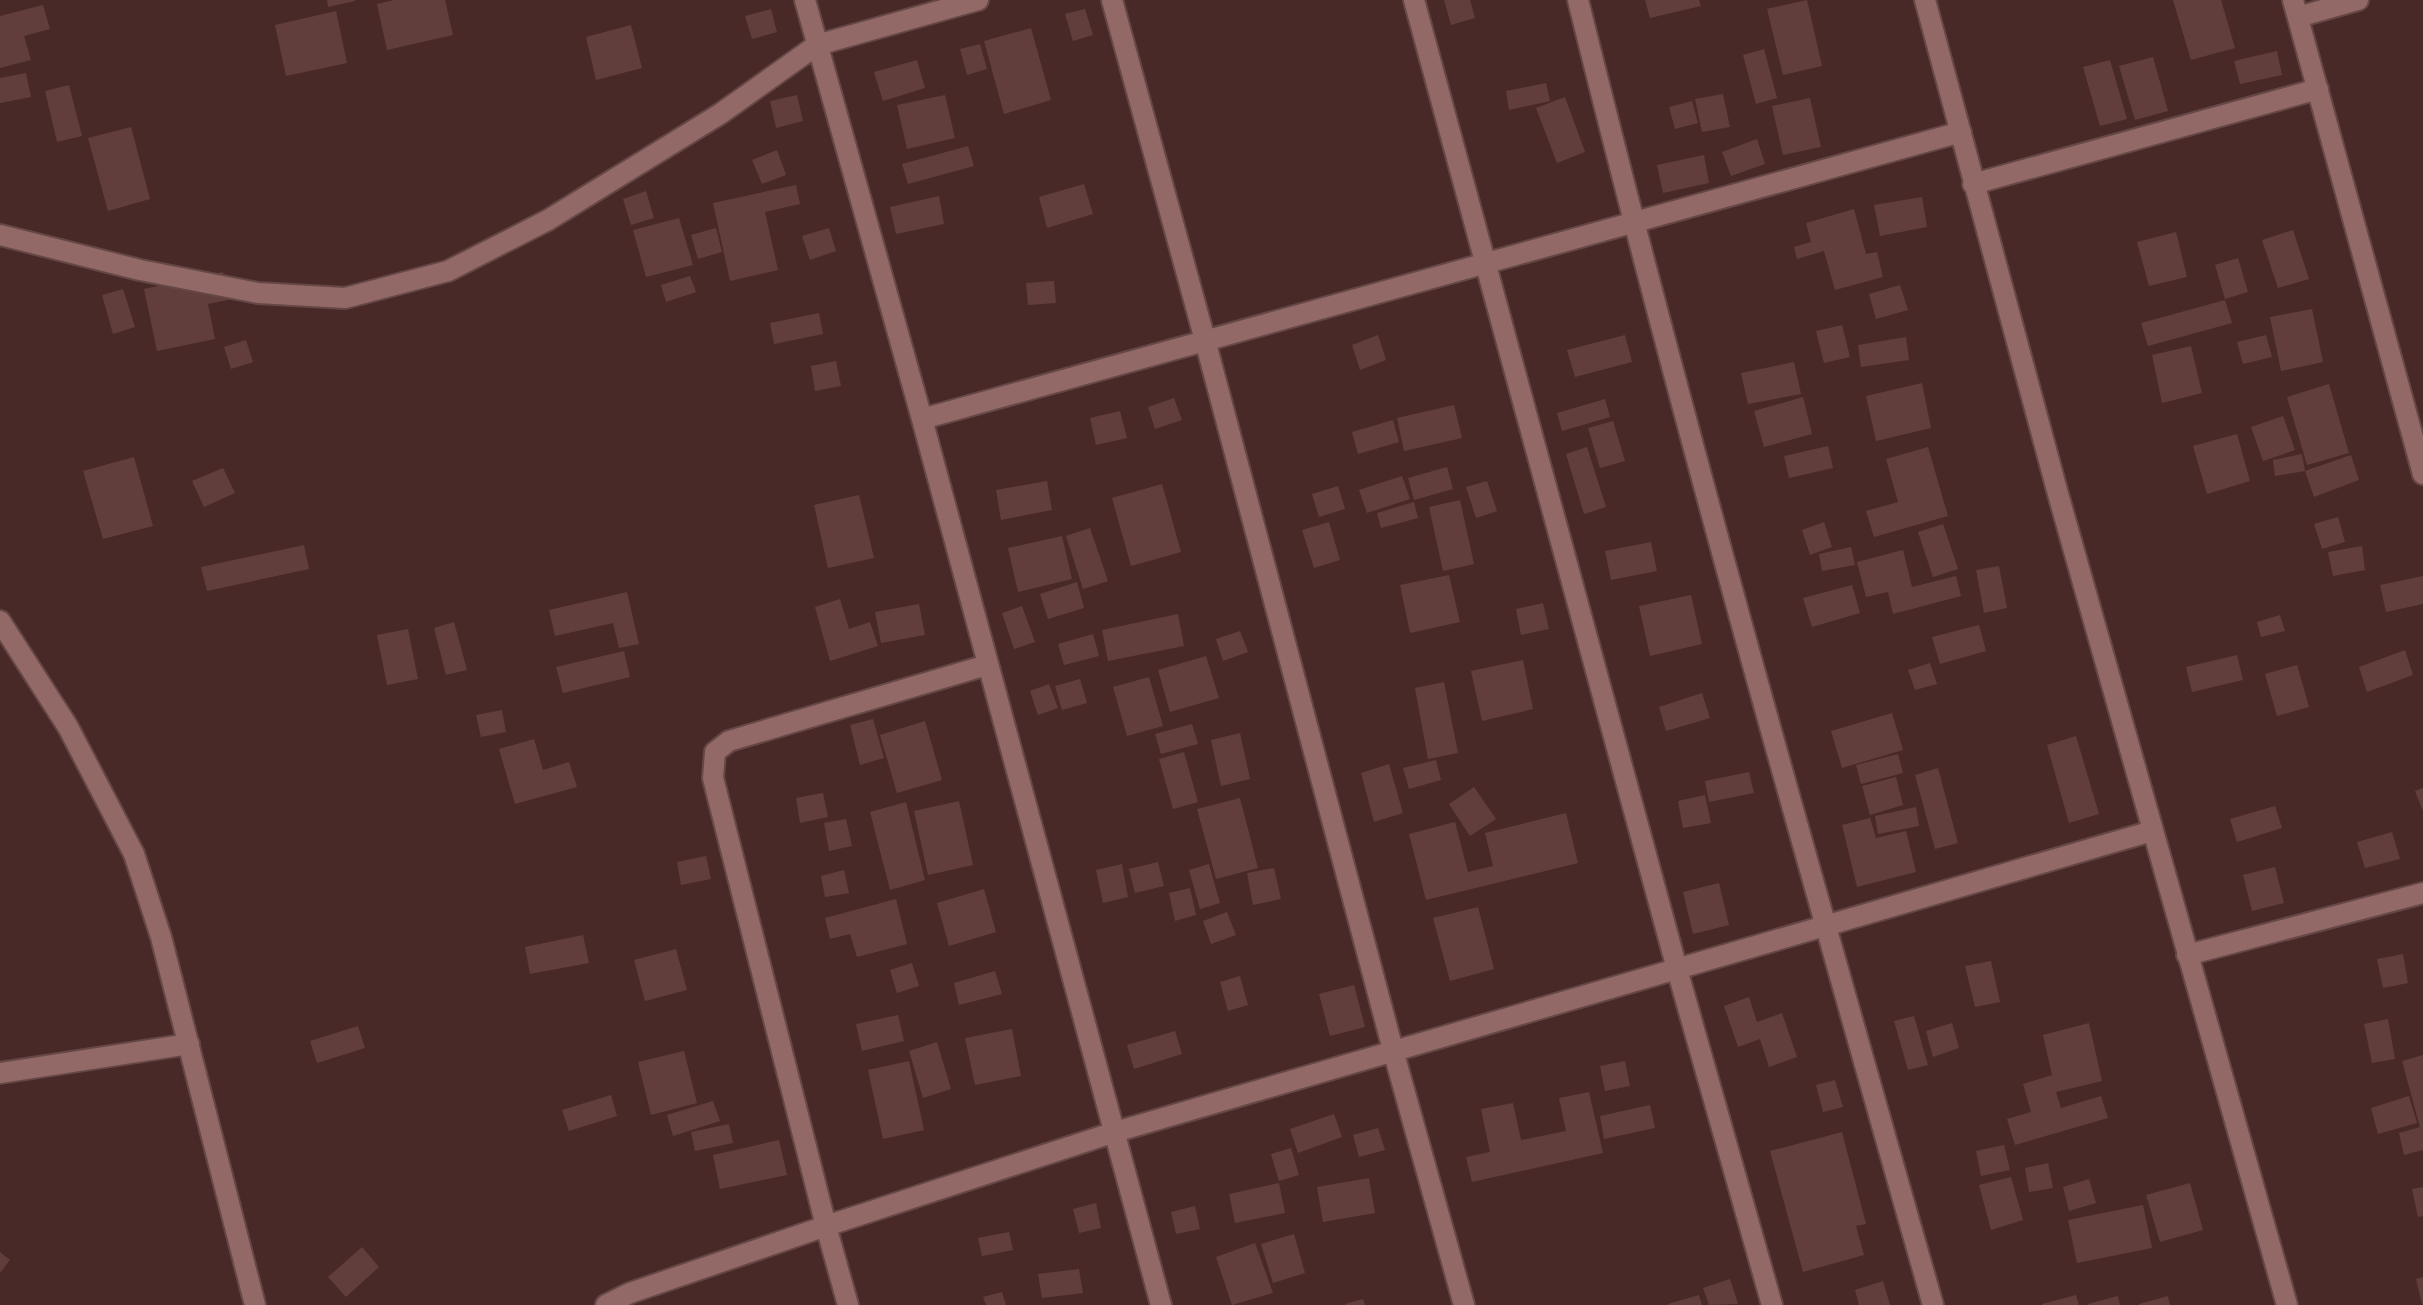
<svg xmlns="http://www.w3.org/2000/svg" width="2423" height="1305" font-family="'Public Sans',sans-serif">
<style>
.building{fill:#613e3c}
.lines{fill:none;stroke-linecap:round;stroke-linejoin:round}
.minor-casing{stroke:#654745;stroke-width:24}
.minor{stroke:#926967;stroke-width:20}
</style>
<rect width="100%" height="100%" fill="#492927"/>
<path class="building" d="M327,0H355V1L328,7Z
M394,0H445L453,35L387,50L377,4Z
M1444,0H1470L1475,18L1451,25Z
M1645,0H1699L1701,6L1650,18Z
M1807,0L1822,66L1783,75L1767,9Z
M2173,0H2221L2235,48L2191,60Z
M43,5L50,29L24,36L31,60L0,68V16Z
M771,9L777,32L752,39L745,16Z
M1085,9L1093,35L1073,41L1065,14Z
M336,11L347,63L286,76L275,25Z
M631,25L642,68L596,80L586,37Z
M1031,28L1051,100L1004,114L984,41Z
M980,44L987,69L967,75L960,49Z
M1764,49L1777,98L1756,104L1743,55Z
M2277,51L2282,75L2240,84L2234,61Z
M2153,57L2168,111L2135,120L2119,66Z
M917,60L925,88L883,101L874,72Z
M2110,60L2127,119L2100,126L2083,67Z
M26,73L31,97L0,103V78Z
M1546,83L1550,101L1509,110L1506,91Z
M69,85L82,136L57,142L45,91Z
M1723,94L1730,127L1702,132L1695,99Z
M797,95L803,121L776,128L770,101Z
M945,95L955,138L907,149L897,105Z
M1565,97L1585,152L1557,163L1536,108Z
M1810,98L1821,147L1783,155L1772,106Z
M1692,101L1698,123L1675,129L1669,107Z
M131,127L150,199L108,211L88,138Z
M1757,139L1765,164L1731,176L1722,152Z
M968,146L974,166L908,184L902,164Z
M777,150L786,175L762,184L752,160Z
M1704,155L1709,183L1663,193L1657,165Z
M1084,184L1093,214L1047,228L1039,197Z
M796,185L800,204L765,212L778,270L730,281L713,203Z
M646,191L654,218L631,225L623,199Z
M939,196L944,224L896,234L890,207Z
M1922,197L1927,227L1880,236L1874,205Z
M1854,209L1866,254L1877,252L1883,277L1835,290L1824,251L1797,259L1794,247L1811,242L1806,223Z
M679,218L693,265L646,277L633,230Z
M716,228L722,252L698,259L691,235Z
M829,228L836,251L810,260L802,236Z
M2293,230L2309,279L2278,288L2262,240Z
M2176,232L2187,277L2149,286L2137,242Z
M2238,258L2248,292L2225,299L2215,265Z
M223,272L228,300L208,304L215,339L157,351L144,289Z
M690,276L696,292L666,302L661,285Z
M1054,281L1056,303L1028,305L1026,283Z
M1900,285L1908,310L1876,319L1869,294Z
M123,289L135,327L113,334L102,295Z
M2225,300L2232,323L2148,346L2141,323Z
M2312,309L2323,362L2281,371L2270,317Z
M819,313L823,334L774,344L770,323Z
M1842,325L1850,357L1824,363L1816,331Z
M1378,335L1386,360L1360,370L1352,345Z
M1625,335L1632,362L1575,377L1567,350Z
M2266,335L2272,357L2243,364L2237,342Z
M1906,337L1909,360L1861,367L1858,345Z
M246,340L253,362L231,369L224,347Z
M2191,346L2202,393L2162,403L2152,355Z
M836,361L841,386L815,391L811,366Z
M1794,362L1801,394L1748,404L1741,373Z
M1922,383L1931,428L1876,441L1866,396Z
M2329,384L2349,453L2307,465L2287,397Z
M1803,397L1812,434L1764,447L1754,411Z
M1174,398L1182,420L1155,429L1148,407Z
M1605,399L1610,417L1562,431L1557,413Z
M1454,405L1462,438L1404,451L1397,418Z
M1120,411L1127,438L1096,445L1090,418Z
M2283,416L2295,450L2263,461L2251,427Z
M1393,420L1399,442L1358,454L1352,432Z
M1613,421L1625,461L1600,468L1588,428Z
M2237,434L2250,481L2207,494L2193,446Z
M1828,446L1833,468L1789,478L1784,456Z
M1587,447L1606,507L1584,514L1566,454Z
M1928,447L1948,516L1874,537L1866,511L1898,502L1886,459Z
M2302,454L2305,471L2275,476L2273,460Z
M2351,455L2359,480L2314,497L2305,471Z
M134,457L153,526L103,539L83,471Z
M1447,467L1453,489L1414,500L1408,478Z
M223,468L235,493L204,507L192,481Z
M1402,476L1410,499L1367,513L1359,490Z
M1047,481L1052,510L1001,520L996,490Z
M1487,481L1497,511L1476,518L1466,487Z
M1162,484L1181,552L1131,566L1112,498Z
M1338,486L1345,509L1319,517L1312,494Z
M859,495L874,558L828,568L814,505Z
M1460,500L1474,564L1443,571L1429,507Z
M1414,502L1418,518L1381,528L1377,513Z
M2338,517L2345,542L2322,549L2314,524Z
M1329,522L1340,560L1314,568L1302,530Z
M1824,522L1832,547L1810,555L1802,530Z
M1943,524L1958,569L1933,577L1918,532Z
M1090,528L1108,581L1083,589L1066,536Z
M1062,536L1072,579L1018,592L1008,548Z
M1651,542L1657,571L1611,580L1605,551Z
M304,545L309,569L207,591L201,567Z
M2362,546L2365,570L2333,576L2328,552Z
M1851,547L1855,565L1822,571L1819,554Z
M1903,550L1912,587L1956,576L1961,596L1893,614L1888,592L1866,597L1857,562Z
M1999,566L2007,608L1984,613L1976,570Z
M1449,575L1460,622L1410,633L1400,585Z
M2423,576V604L2386,612L2380,585Z
M1077,582L1084,608L1048,619L1040,594Z
M1852,585L1860,613L1812,627L1803,598Z
M627,592L639,644L619,648L613,623L555,636L549,610Z
M1691,595L1702,644L1650,656L1639,606Z
M840,599L849,629L870,622L878,646L830,661L815,607Z
M1543,603L1549,629L1521,635L1516,609Z
M919,604L925,635L881,643L875,612Z
M1022,606L1035,642L1014,649L1002,613Z
M1178,614L1184,646L1108,661L1102,630Z
M2280,615L2285,631L2261,637L2257,622Z
M454,622L467,670L446,675L434,628Z
M1979,625L1986,651L1940,664L1932,637Z
M408,629L418,679L387,685L377,635Z
M1240,631L1248,652L1223,661L1216,639Z
M1093,634L1099,656L1064,665L1058,644Z
M2405,650L2413,675L2367,692L2359,667Z
M624,651L630,677L563,693L556,667Z
M2237,655L2243,680L2192,692L2186,667Z
M1206,656L1219,698L1170,712L1158,670Z
M1523,660L1533,709L1482,721L1471,671Z
M1930,663L1937,684L1915,690L1908,670Z
M2297,665L2309,707L2277,716L2265,674Z
M1149,677L1163,726L1127,736L1113,687Z
M1080,679L1087,703L1062,710L1055,686Z
M1444,682L1458,753L1428,759L1415,688Z
M1049,684L1058,708L1038,715L1030,691Z
M1702,693L1710,718L1666,731L1659,707Z
M502,710L506,732L481,737L476,715Z
M1892,713L1903,750L1842,768L1831,731Z
M873,719L884,758L860,765L850,725Z
M925,721L942,780L897,793L880,735Z
M1192,724L1198,744L1161,754L1155,734Z
M1240,733L1250,779L1221,786L1211,740Z
M2076,736L2099,814L2069,823L2047,745Z
M534,739L543,770L569,762L577,787L515,804L499,749Z
M1184,752L1198,802L1173,809L1159,759Z
M1898,754L1903,773L1861,784L1856,765Z
M1436,760L1441,780L1409,789L1403,768Z
M1389,764L1403,813L1374,822L1361,773Z
M1938,768L1958,843L1935,849L1915,775Z
M1749,772L1754,793L1709,802L1705,781Z
M1896,777L1903,805L1870,815L1862,786Z
M1474,787L1496,819L1470,836L1449,804Z
M2423,788V811L2415,791Z
M823,793L828,817L800,823L796,798Z
M1705,795L1711,823L1683,828L1678,801Z
M1240,798L1258,868L1216,879L1197,809Z
M959,801L973,865L928,875L914,811Z
M906,802L925,880L890,890L870,812Z
M2275,806L2282,828L2237,842L2230,819Z
M1916,807L1919,826L1878,834L1875,816Z
M1566,813L1578,863L1426,900L1409,834L1455,822L1468,872L1493,866L1485,833Z
M1870,818L1876,838L1906,831L1916,872L1857,887L1842,825Z
M846,819L852,846L829,851L824,823Z
M2392,832L2400,859L2365,868L2357,842Z
M706,856L711,879L681,885L677,862Z
M1158,862L1164,886L1135,893L1129,869Z
M1122,864L1128,897L1103,903L1096,870Z
M1209,864L1220,903L1200,909L1189,870Z
M2275,867L2284,903L2252,911L2243,875Z
M1274,868L1281,899L1253,905L1247,873Z
M844,870L849,893L825,897L821,876Z
M1719,883L1729,925L1693,934L1683,892Z
M1190,888L1196,915L1175,921L1169,893Z
M984,889L996,932L949,946L937,903Z
M896,899L907,944L857,957L850,934L830,939L825,918Z
M1478,907L1494,969L1450,981L1433,918Z
M1227,912L1236,935L1211,944L1203,921Z
M583,935L589,963L530,974L525,947Z
M676,949L687,990L645,1001L634,960Z
M2403,954L2408,983L2383,988L2377,959Z
M1991,961L2000,1002L1975,1007L1965,966Z
M912,963L919,986L897,993L890,970Z
M995,971L1002,994L959,1005L954,983Z
M1240,976L1248,1005L1228,1011L1220,982Z
M1354,985L1365,1027L1330,1036L1319,994Z
M1749,997L1757,1022L1782,1013L1797,1057L1769,1067L1760,1039L1738,1047L1724,1006Z
M898,1015L904,1041L862,1051L856,1024Z
M1914,1016L1928,1065L1908,1070L1894,1021Z
M2388,1019L2395,1059L2372,1063L2364,1024Z
M1952,1023L1959,1048L1933,1057L1926,1031Z
M2089,1023L2102,1081L2056,1092L2061,1108L2101,1096L2108,1118L2015,1145L2007,1119L2031,1112L2023,1084L2052,1075L2043,1035Z
M358,1026L365,1048L317,1063L310,1041Z
M1012,1029L1021,1076L975,1085L965,1038Z
M1175,1031L1182,1054L1134,1069L1127,1045Z
M937,1042L951,1089L923,1098L909,1051Z
M684,1051L697,1103L651,1115L638,1062Z
M2423,1055V1150L2404,1155L2399,1133L2420,1127L2402,1061Z
M909,1061L924,1130L883,1139L868,1070Z
M1625,1061L1630,1086L1605,1091L1600,1066Z
M1835,1080L1843,1107L1823,1112L1816,1085Z
M1589,1092L1603,1153L1472,1182L1466,1157L1490,1152L1481,1109L1513,1103L1521,1140L1566,1131L1559,1098Z
M611,1095L617,1116L569,1131L562,1110Z
M2409,1096L2417,1123L2378,1134L2371,1108Z
M713,1101L720,1121L673,1136L667,1115Z
M1650,1105L1655,1128L1604,1139L1600,1116Z
M1334,1114L1342,1137L1298,1153L1290,1129Z
M729,1124L733,1143L695,1151L691,1132Z
M1378,1128L1385,1150L1359,1157L1353,1135Z
M1842,1132L1866,1224L1856,1226L1864,1255L1803,1272L1770,1151Z
M779,1140L787,1175L720,1189L713,1155Z
M2004,1145L2010,1170L1981,1176L1976,1151Z
M1291,1148L1299,1175L1279,1181L1271,1154Z
M2048,1163L2053,1188L2029,1192L2025,1168Z
M2011,1177L2023,1220L1991,1230L1979,1185Z
M1369,1178L1375,1213L1323,1222L1317,1187Z
M2089,1179L2096,1203L2069,1211L2063,1187Z
M1279,1183L1285,1213L1235,1223L1229,1194Z
M2190,1183L2203,1230L2160,1242L2146,1195Z
M2423,1187V1216L2418,1217L2412,1189Z
M1096,1203L1101,1228L1079,1233L1073,1209Z
M2143,1205L2152,1248L2077,1263L2068,1220Z
M1195,1206L1200,1229L1176,1234L1171,1212Z
M1009,1232L1013,1250L982,1256L978,1238Z
M1294,1234L1305,1273L1273,1283L1261,1244Z
M1255,1243L1273,1293L1232,1305L1216,1257Z
M362,1247L379,1267L346,1297L328,1277Z
M0,1252L10,1260L0,1273Z
M1079,1269L1083,1293L1042,1298L1038,1274Z
M2423,1277V1304H2422L2416,1279Z
M1730,1279L1738,1304L1709,1305L1703,1288Z
M1883,1281L1890,1305H1859L1855,1290Z
M1002,1292L1006,1305H986L983,1297Z
M1699,1295L1702,1305H1668V1304Z
M2076,1295L2079,1305H2042V1304Z
M2118,1296L2120,1305H2088V1304Z
M2168,1296L2170,1305H2139V1304Z
M1363,1299L1365,1305H1345V1304Z"/>
<g class="lines">
<g class="minor-casing">
<path id="minor" d="M805,0L922,419L1161,1305
M1112,0L1205,340L1393,1050L1464,1305
M1414,0L1677,969L1772,1305
M1578,0C1686,438 1810,871 1933,1305
M1925,0L2058,494L2287,1305
M2293,0L2423,474
M2298,17L2358,0
M1973,184L2318,89
M0,235L140,270L258,293L345,298L448,271L548,220L720,114L817,45L978,0
M922,419L1961,132
M0,621L68,727L134,854L161,937L255,1305
M2187,955L2423,893
M0,1073L189,1044
M606,1305L630,1293L826,1226L1115,1132L2152,831
M848,1305L826,1226L713,778L715,752L729,741L987,665"/>
</g>
<use href="#minor" class="minor"/>
</g>
</svg>
